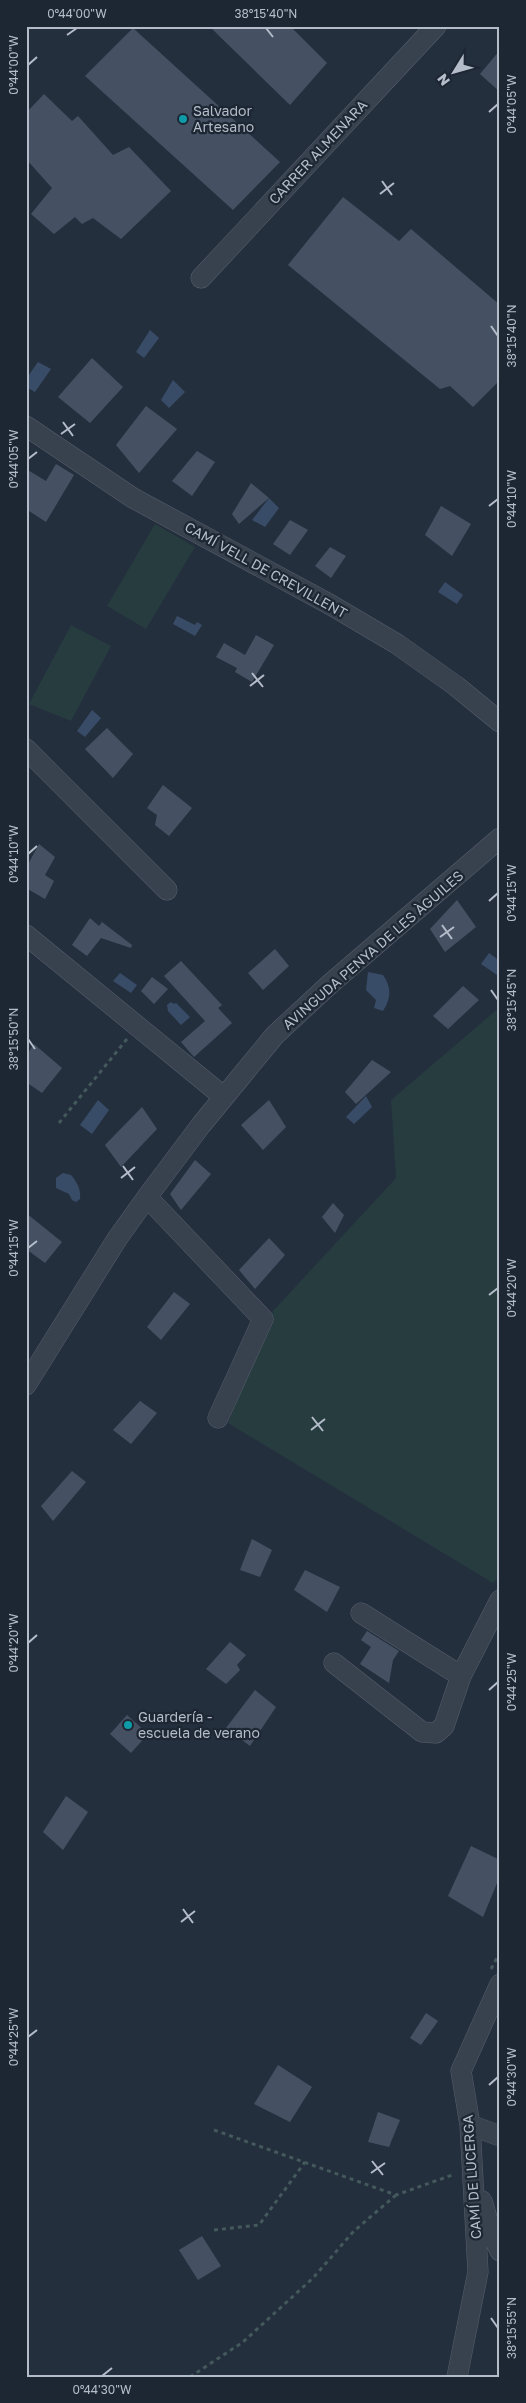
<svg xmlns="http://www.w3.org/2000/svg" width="526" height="2403" font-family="'Golos Text',sans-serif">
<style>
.green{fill:#263c3f}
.water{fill:#394c67}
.building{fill:#455162}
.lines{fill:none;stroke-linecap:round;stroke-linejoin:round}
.minor-casing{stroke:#565f6c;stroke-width:21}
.path{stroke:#44595c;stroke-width:3;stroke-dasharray:4 4;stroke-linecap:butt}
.minor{stroke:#38414e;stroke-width:20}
.ticks{fill:none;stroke:#b4bcc9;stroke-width:2}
.culture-dot{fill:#0f9aa8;stroke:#1d2633;stroke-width:2}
.labels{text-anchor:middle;stroke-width:4.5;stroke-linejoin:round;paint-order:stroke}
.poi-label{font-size:14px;fill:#b4bcc9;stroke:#1d2633;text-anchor:start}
.street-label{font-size:14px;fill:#b4bcc9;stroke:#1d2633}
.neatline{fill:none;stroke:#b4bcc9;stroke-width:2}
.ticks-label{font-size:12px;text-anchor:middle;fill:#b4bcc9}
</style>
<rect width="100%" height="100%" fill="#242f3e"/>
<path class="green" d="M155,524L195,547L146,629L107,606Z
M71,625L111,646L71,721L29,704Z
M500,1007V1576L493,1583L228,1423L273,1311L396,1178L391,1100Z"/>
<path class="water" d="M150,330L159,338L144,358L136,352Z
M38,362L51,369L35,392L26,387V379Z
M173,380L185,392L169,408L161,400Z
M269,498L279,508L265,527L252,520Z
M445,582L463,595L457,604L438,592Z
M177,616L195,625L197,622L202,625L195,636L173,624Z
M92,710L101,718L85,737L77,731Z
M489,953L500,961V972L497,975L481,964Z
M368,972L383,975C392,988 391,998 383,1011L374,1008L376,1000L366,990Z
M120,973L137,985L131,993L113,981Z
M171,1002L174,1004L176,1003L190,1017L181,1025L168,1011L167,1005Z
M366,1096L372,1107L354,1124L346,1117Z
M98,1100L109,1110L92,1134L80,1125Z
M63,1173L71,1175C77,1182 81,1189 80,1199L76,1202L72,1200L69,1194L56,1188V1178Z"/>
<path class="building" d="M209,26H290L327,63L290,105Z
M133,28L280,162L233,210L85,76Z
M500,50V92L480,74Z
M44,94L72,121L78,116L113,155L129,147L171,191L121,239L93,218L82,224L75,217L54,234L31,214L52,188L26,159V113Z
M343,197L399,241L411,229L500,305V380L473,407L450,386L440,389L288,265Z
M92,358L123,387L90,423L58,397Z
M146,406L177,429L139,473L116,445Z
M197,451L215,462L192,496L172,481Z
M56,464L74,475L46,522L26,509V469L46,481Z
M251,483L269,498L239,524L232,514Z
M441,506L471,524L452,556L425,535Z
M290,520L308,530L290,555L273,544Z
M330,547L346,556L331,578L315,566Z
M256,635L274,645L252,682L235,672L237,668L216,657L224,643L245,655Z
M107,728L133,754L113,778L85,749Z
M163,785L192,808L169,836L155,825L157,815L147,808Z
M39,844L55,857L45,875L54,881L45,899L26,888V868Z
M457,900L476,927L445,952L430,929Z
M90,918L99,926L102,922L132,945L131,948L101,938L87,956L72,945Z
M275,949L289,966L263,990L248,973Z
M181,961L222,1005L218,1008L232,1023L194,1057L181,1042L205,1021L164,976Z
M152,977L168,989L154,1004L141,991Z
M463,986L479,1000L448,1029L433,1016Z
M34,1044L62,1068L42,1093L26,1082V1056Z
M372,1060L391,1072L356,1104L345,1092Z
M269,1100L286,1127L263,1150L241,1125Z
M142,1107L157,1129L121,1167L105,1145Z
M195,1160L211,1174L181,1210L170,1194Z
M333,1203L344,1215L335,1233L322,1217Z
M26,1213L62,1242L45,1263L26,1249Z
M269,1238L285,1255L255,1289L239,1270Z
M174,1292L190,1304L161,1340L147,1327Z
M140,1401L157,1413L131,1444L113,1430Z
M72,1471L86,1482L53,1521L41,1506Z
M252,1539L272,1550L260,1577L240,1570Z
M305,1570L340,1587L327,1612L294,1590Z
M367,1631L399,1651L393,1660L389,1683L360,1664L371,1647L361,1640Z
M230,1642L246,1655L237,1665L240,1670L226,1684L206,1669Z
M255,1690L276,1707L250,1746L226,1728Z
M127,1715L148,1734L131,1753L110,1734Z
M66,1796L88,1812L63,1850L43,1832Z
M471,1846L500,1860V1876L483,1917L448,1896Z
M426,2013L438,2021L421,2045L410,2038Z
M278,2065L312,2087L290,2122L254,2104Z
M378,2112L400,2120L389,2147L368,2142Z
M202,2236L221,2266L198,2280L179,2250Z"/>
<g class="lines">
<g class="minor-casing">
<path id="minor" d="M201,278L436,26
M26,426L133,498L331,605L397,644L456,686L500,722
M26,749L167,890
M26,935L224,1097
M147,1197L263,1319L218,1418
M26,1385L117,1239L147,1197L201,1125L275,1035L330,984L500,838
M361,1613L461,1676
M334,1663L422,1732L436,1733L444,1726L461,1676L500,1600
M470,2125L500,2136
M482,2201L491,2232L500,2251
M457,2377L478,2272L470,2125L461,2071L500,1984"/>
</g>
<path class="path" d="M59,1123L127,1039
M491,1969L500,1952
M214,2130L396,2195L455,2174
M214,2230L259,2225L305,2162
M190,2377L243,2342L313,2278L354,2231L396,2195"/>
<use href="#minor" class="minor"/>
</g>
<path class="ticks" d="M266,28L273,37M67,35L77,28M28,65L37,57M489,112L498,104M382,181L392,195M380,194L394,183M491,326L498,336M63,422L73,436M61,434L75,424M28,459L37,452M489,506L498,499M252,673L263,687M250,686L264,675M28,854L37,846M489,901L498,893M442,925L452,939M440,937L454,927M491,990L498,1000M28,1039L35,1049M123,1166L133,1180M121,1178L135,1167M28,1248L37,1241M489,1295L498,1288M312,1417L323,1431M311,1430L325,1419M28,1643L37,1635M489,1690L498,1682M183,1909L193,1923M181,1922L195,1911M28,2037L37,2030M489,2085L498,2077M372,2161L383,2175M371,2173L385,2163M491,2318L498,2328M102,2376L112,2368"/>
<g class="culture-dot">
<circle cx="183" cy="119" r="5"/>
<circle cx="128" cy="1725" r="5"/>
</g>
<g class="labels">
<g class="poi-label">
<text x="193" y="116">Salvador<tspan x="193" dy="16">Artesano</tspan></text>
<text x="138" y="1722">Guardería -<tspan x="138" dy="16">escuela de verano</tspan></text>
</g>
<g class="street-label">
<text transform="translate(318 152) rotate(-47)" y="5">CARRER ALMENARA</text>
<text transform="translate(266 570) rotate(29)" y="5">CAMÍ VELL DE CREVILLENT</text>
<text transform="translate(373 950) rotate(-41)" y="5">AVINGUDA PENYA DE LES ÀGUILES</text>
<text transform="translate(472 2177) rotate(-94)" y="5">CAMÍ DE LUCERGA</text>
</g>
</g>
<rect width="526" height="2403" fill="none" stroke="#1d2633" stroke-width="55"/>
<g transform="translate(454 72) rotate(233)" stroke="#1d2633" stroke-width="4" paint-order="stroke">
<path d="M0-4L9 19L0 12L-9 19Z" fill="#b4bcc9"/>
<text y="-8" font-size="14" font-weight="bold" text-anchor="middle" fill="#b4bcc9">N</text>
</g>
<rect x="28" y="28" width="470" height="2348" class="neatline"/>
<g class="ticks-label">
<text x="77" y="18">0°44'00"W</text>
<text x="266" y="18">38°15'40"N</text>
<text transform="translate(14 65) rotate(-90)" y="4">0°44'00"W</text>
<text transform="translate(512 104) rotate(-90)" y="4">0°44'05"W</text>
<text transform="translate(512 336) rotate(-90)" y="4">38°15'40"N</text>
<text transform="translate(14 459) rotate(-90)" y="4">0°44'05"W</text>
<text transform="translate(512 499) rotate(-90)" y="4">0°44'10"W</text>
<text transform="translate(14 854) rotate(-90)" y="4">0°44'10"W</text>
<text transform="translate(512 893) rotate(-90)" y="4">0°44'15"W</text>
<text transform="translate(512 1000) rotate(-90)" y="4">38°15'45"N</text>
<text transform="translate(14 1039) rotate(-90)" y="4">38°15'50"N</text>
<text transform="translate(14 1248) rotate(-90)" y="4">0°44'15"W</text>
<text transform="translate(512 1288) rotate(-90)" y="4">0°44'20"W</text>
<text transform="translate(14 1643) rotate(-90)" y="4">0°44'20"W</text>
<text transform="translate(512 1682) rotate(-90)" y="4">0°44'25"W</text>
<text transform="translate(14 2037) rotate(-90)" y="4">0°44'25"W</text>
<text transform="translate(512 2077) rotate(-90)" y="4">0°44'30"W</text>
<text transform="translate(512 2328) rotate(-90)" y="4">38°15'55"N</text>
<text x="102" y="2394">0°44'30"W</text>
</g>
</svg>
